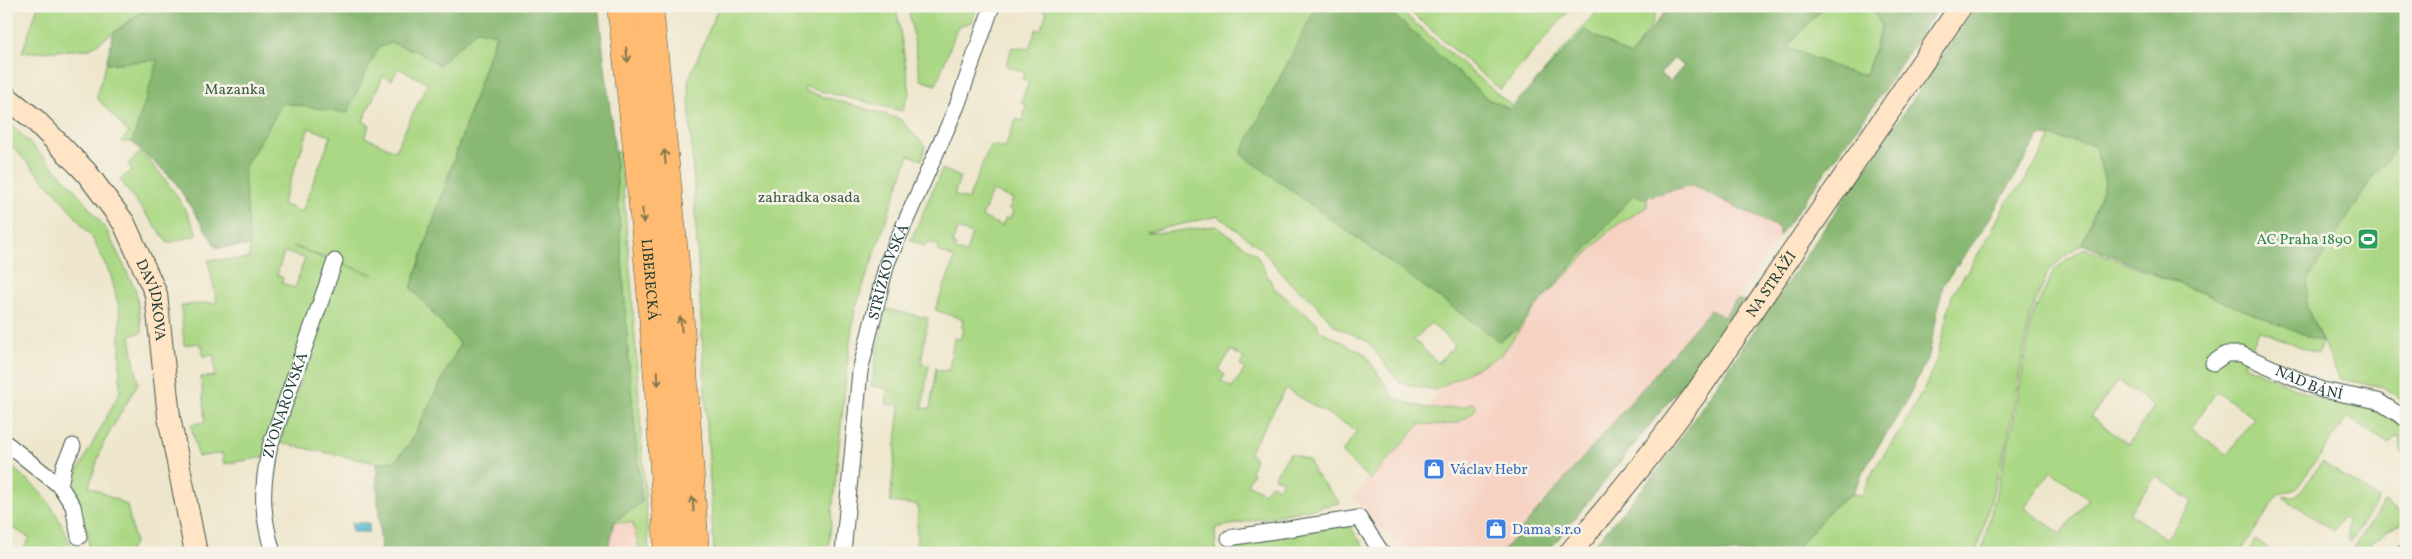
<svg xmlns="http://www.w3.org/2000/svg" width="2412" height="559" font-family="Vollkorn,serif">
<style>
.built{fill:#f6d2c3}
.green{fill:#abd884;stroke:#658a5c;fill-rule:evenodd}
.forest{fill:#88b872;stroke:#547a53;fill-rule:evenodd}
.water{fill:#54bcd2;stroke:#3a7c83}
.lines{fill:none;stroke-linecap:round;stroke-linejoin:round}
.street-casing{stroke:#3e564b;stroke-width:17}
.secondary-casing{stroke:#3e564b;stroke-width:24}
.highway-casing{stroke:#3e564b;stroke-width:29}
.street{stroke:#fff;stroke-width:15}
.secondary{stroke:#ffe4c6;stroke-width:22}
.highway{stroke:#ffbb71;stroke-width:28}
.oneway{stroke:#84764f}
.labels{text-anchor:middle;stroke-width:5;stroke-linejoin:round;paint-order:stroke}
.park-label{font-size:15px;fill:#3b5c44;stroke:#f7f3e8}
.leisure-label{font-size:15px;fill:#27864d;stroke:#f7f3e8;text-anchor:end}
.street-label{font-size:15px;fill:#1f3d34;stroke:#f7f3e8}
.shop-label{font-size:15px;fill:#366cbe;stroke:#f7f3e8;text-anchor:start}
</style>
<rect width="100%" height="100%" fill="#f7f3e8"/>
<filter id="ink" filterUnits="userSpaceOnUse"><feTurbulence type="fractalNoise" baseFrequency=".02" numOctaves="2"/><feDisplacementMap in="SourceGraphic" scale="10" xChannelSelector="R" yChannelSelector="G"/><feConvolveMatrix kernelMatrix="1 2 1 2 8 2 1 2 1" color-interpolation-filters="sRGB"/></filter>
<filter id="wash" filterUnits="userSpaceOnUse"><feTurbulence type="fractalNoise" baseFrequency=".0096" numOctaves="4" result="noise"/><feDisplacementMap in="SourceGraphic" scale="20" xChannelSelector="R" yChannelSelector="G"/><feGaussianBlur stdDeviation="1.12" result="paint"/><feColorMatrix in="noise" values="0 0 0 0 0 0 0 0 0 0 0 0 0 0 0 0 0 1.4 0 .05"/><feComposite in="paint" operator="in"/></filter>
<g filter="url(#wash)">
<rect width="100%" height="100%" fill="#eee6cc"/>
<path class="built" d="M1692,185L1780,228L1779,236L1724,318L1710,311L1501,553H1406L1373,523L1353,497L1429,409L1435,390L1502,354L1538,304L1612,228L1647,207L1646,195Z
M614,522L633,523L640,553H607Z"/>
<path class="green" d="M38,6H150L90,49L22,53Z
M386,6L496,34L411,288L460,344L410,443L395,461L376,463L280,443L340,263L374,275L293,246L328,260L263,457L224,464L222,453L198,457L191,424L205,422L201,377L215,376L214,355L203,356V346H200V343L184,345L181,306L217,302L208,260L249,259L250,246L217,248L174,180L132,142H120L129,133L96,97L106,64L158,59ZM398,68L428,83L395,151L365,137L370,125L363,121L383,76L392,80ZM309,128L331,136L302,212L282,204ZM284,252L305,258L295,288L282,283L283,278L277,275Z
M719,6H896L910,92L902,111L805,87L804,91L900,119L925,146L922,160L909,155L855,309L848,357L828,553H714L688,81Z
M908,6H977L972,22L958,26L936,85L921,80Z
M1043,6H1395L1513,107L1602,6H1657L1652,24L1633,52L1668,8L1667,6H1815L1647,194V207L1612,228L1538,304L1502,354L1435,390L1400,383L1367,341L1335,326L1314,302L1288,281L1262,249L1218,216L1147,232L1161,233L1216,226L1256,254L1274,288L1317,323L1319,330L1365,354L1394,398L1429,409L1464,407L1472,402L1477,408C1458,428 1446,425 1420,424L1370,480L1342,453L1357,431L1286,389L1249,453L1254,457V464L1251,471L1253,473L1247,484L1264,493L1271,484L1279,488L1283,481L1274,477L1290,453L1310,461L1314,473L1340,503L1215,528L1216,553H916L918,505L890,502L900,405L886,404L888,389L871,386L885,309L928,318L921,364L929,365L922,408L930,409L936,368L939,371L949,370L954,338L960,339L964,330L962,327L963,319L935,310L955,258L937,251L939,246L928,242L926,247L911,240L942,169L960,177L954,195L968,200L990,145L1005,148L1016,119L1023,121L1026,104L1021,102L1029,82L1022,79L1025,73L1006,65L1012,47L1029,49L1036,29L1041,30L1047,12L1042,10ZM1674,58L1684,66L1670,82L1660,74ZM992,191L1013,199L1009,209L1013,211L1010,219L1006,217L1002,226L982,217ZM957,229L972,234L966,253L955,250L956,246L952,244ZM1431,323L1455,345L1438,363L1414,340ZM1231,350L1244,358L1240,365L1245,369L1232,388L1221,381L1225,375L1219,370Z
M1404,6H1573L1500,90Z
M1825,6H1870L1882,26L1866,75L1853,74L1786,47Z
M2406,102V402L2384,387L2340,379L2306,306L2308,276Z
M12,125L71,185L106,229L136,291L142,332L130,336L138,383L103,444L89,486L127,505L135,542L128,553H90L87,532L72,482L120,392V312L111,276L92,237L58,195L6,140V134Z
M2052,136L2095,145L2105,182L2082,244L2050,268L2030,315L2008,438L1976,553H1804L1798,547L1832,508L1852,494L1862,495L1874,469L1902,428L1926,385L1937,358L1952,295L1985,243L2006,203L2024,182Z
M141,152C167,180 182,200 198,235L168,243L120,180L132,170L128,164Z
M615,152H620L632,293L649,553H640L633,523L614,522L642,502L629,368Z
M2084,248L2213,297L2322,342L2318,354L2259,330L2244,365L2321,400L2361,404L2380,410L2406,426V455L2402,453L2399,436L2395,437L2389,444L2347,417L2296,489L2279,494L2240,553H1981L2013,425L2032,316L2055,269ZM2118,380L2154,407L2128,444L2091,417ZM2217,391L2254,418L2227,455L2191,428ZM2051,471L2088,498L2061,534L2025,508ZM2156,476L2193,502L2166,539L2129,513Z
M2322,462L2379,499L2351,542L2348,540L2347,518H2342L2334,531L2283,497L2295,496L2300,493Z
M6,463C32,483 47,494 61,524C66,534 70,541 72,553H21L30,538L6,524Z
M2384,502L2398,512L2404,522L2387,531L2360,553H2351Z
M1349,525L1368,553H1234L1235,548L1255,542Z
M2255,540L2270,550L2268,553H2248Z"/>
<path class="forest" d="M150,6H598L615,152L629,368L642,502L614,522L607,553H381L376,463L395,461L410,443L460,344L411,288L496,34L477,30L439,65L419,52L391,43L378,48L347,113L283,103L244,168L250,245L217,248L174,180L132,142L158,60L106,64L113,34Z
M1384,6L1488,99L1510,109L1585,30L1630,56L1668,8L1667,6H1825L1787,47L1853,74L1866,75L1882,26L1870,6H1939L1873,106L1779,236V228L1692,185L1642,198L1634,194L1515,331L1499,341L1241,154L1316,7ZM1674,58L1684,66L1670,82L1660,74Z
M1977,6H2163L2167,11L2179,6H2406V136L2373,177L2309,278L2306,306L2322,342L2082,244L2105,182L2095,145L2040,135L1983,229L1943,285L1929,355L1903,408L1870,459L1852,494L1832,508L1798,547L1804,553H1587L1660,468Z
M1736,300H1744L1701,361L1547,553H1501L1710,310L1724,317Z"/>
<path class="water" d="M352,523H369V532H352Z"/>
</g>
<g filter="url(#ink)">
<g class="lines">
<g class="street-casing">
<g id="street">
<path id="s1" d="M2213,363L2226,354H2241L2322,390L2378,401L2406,419"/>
<path d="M6,443L60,486L73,506L79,537"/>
<path d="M60,486L64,465L73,446"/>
<path d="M1229,538L1359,518L1382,553"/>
<path id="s2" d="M273,553C261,512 261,488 270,446L335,261"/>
<path id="s3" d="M843,553L860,371L887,263L957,106L992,6"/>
<path d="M2403,553L2406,551"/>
</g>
</g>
<g class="secondary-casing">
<g id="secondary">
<path id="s4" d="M6,97L35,120L86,172L124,223L156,294L169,417L196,553"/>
<path id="s5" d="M1570,553L1642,465L1695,395L1961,6"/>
</g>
</g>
<g class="highway-casing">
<g id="highway">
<path id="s6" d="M621,6C643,188 661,370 668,553"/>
<path d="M649,6L678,292L695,553"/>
</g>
</g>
<use href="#street" class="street"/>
<use href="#secondary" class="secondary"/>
<use href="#highway" class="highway"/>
</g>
<defs><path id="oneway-shaft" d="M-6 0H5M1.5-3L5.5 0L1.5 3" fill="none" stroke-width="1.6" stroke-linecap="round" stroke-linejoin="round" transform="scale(1.25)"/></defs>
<g class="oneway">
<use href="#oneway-shaft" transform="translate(627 55) rotate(83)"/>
<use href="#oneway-shaft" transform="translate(665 157) rotate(-95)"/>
<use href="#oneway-shaft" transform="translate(643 216) rotate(85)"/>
<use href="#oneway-shaft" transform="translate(681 324) rotate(-95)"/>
<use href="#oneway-shaft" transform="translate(658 378) rotate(87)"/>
<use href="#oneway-shaft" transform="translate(693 504) rotate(-94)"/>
</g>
</g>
<defs>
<g id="stadium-square" transform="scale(1.125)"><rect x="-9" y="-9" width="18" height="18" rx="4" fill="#2e9e5b" stroke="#f7f3e8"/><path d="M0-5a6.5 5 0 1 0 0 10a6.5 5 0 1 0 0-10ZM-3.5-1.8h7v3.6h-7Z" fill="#fff"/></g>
<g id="shop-square" transform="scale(1.125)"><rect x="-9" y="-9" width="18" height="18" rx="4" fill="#3f7fe0" stroke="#f7f3e8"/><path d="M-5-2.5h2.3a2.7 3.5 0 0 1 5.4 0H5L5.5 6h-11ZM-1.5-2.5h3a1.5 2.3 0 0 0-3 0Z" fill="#fff"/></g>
</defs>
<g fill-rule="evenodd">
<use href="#stadium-square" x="2368" y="239"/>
<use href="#shop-square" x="1434" y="469"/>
<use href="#shop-square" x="1496" y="529"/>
</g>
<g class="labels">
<g class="park-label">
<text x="235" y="94">Mazanka</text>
<text x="809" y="202">zahradka osada</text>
</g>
<g class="leisure-label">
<text x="2352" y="244">AC Praha 1890</text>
</g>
<g class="street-label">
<text dy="5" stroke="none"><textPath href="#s3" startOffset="286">STŘÍŽKOVSKÁ</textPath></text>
<text dy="5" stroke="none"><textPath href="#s6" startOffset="275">LIBERECKÁ</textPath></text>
<text dy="5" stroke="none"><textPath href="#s5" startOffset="336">NA STRÁŽI</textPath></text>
<text dy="5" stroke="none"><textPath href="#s4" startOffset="256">DAVÍDKOVA</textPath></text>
<text dy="5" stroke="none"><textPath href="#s1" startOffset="105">NAD BÁNÍ</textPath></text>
<text dy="5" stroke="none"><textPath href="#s2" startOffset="152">ZVONAŘOVSKÁ</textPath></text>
</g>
<g class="shop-label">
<text x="1450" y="474">Václav Hebr</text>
<text x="1512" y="534">Dama s.r.o</text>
</g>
</g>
<rect width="2412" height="559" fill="none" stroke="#f7f3e8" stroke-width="25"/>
</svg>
